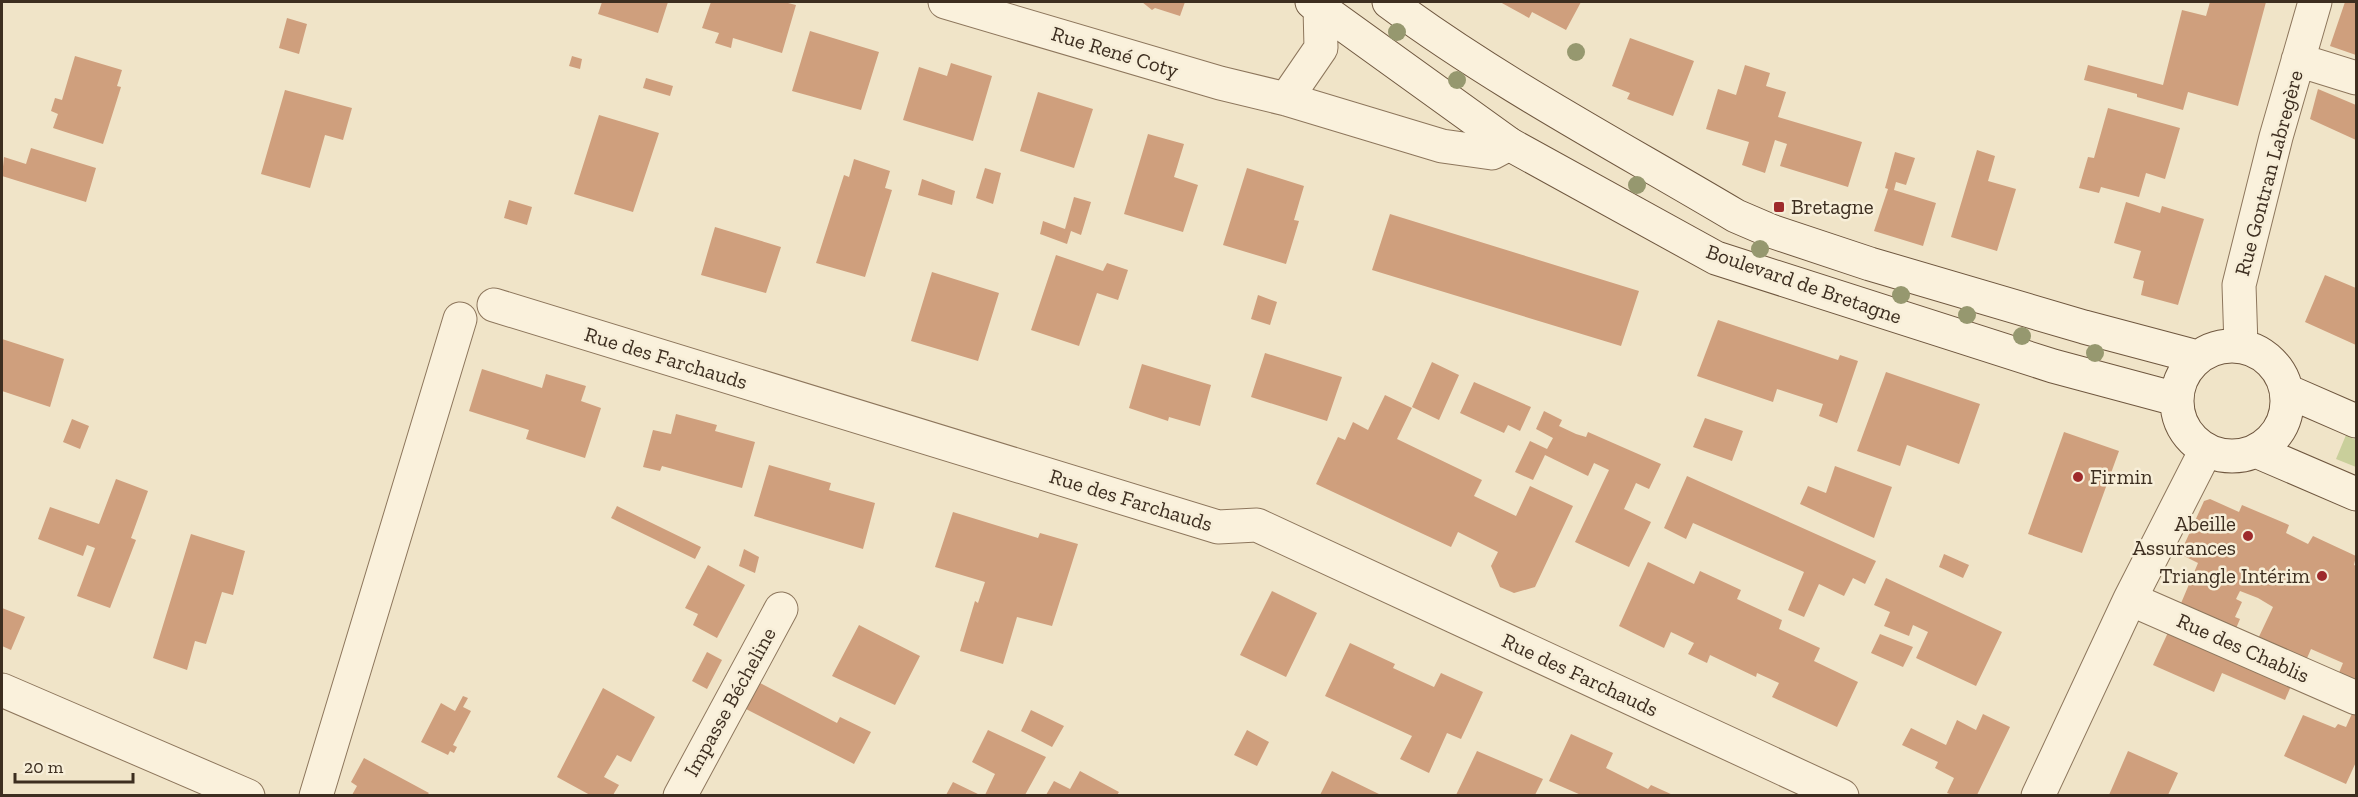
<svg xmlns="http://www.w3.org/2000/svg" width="2358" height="797" font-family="'Zilla Slab',serif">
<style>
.green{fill:#c9cf9b}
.building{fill:#cf9f7d}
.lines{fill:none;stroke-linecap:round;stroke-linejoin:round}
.street-casing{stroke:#8d765c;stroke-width:35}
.secondary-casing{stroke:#6f573f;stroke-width:35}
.street{stroke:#faf1dc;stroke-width:33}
.secondary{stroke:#faf1dc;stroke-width:33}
.tree{fill:#96986f}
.poi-dot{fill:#9e2a2b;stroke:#f7eed8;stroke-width:2}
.labels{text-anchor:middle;stroke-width:5;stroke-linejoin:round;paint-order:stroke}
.street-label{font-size:21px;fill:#3d2e20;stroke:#f7eed8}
.poi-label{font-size:21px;fill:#3d2e20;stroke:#f7eed8;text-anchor:start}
</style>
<rect width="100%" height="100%" fill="#f0e4c8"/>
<path class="green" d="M2346,435L2356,440V467L2336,459Z"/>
<path class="building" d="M602,2H668L658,33L598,14Z
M711,2H784L796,5L782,53L733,38L731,48L715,43L719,33L702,28Z
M1142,2H1185L1180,16L1155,8L1152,10Z
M1500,2H1581L1566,30L1532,12L1529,18Z
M2210,2H2266L2238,106L2188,92L2183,110L2137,97V94L2084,80L2088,65L2163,85L2182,10L2206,16Z
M2345,2H2356V55L2330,46Z
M287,18L307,24L299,54L279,48Z
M810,31L879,52L861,110L792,91Z
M1630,38L1694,61L1673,116L1627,99L1630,93L1612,86Z
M75,56L122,70L117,86L121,87L103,144L53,128L58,114L51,111L55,98L62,100Z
M572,56L582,59L580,69L569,66Z
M951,63L992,76L973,141L903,120L919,67L947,76Z
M1745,65L1770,73L1766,86L1786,92L1778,117L1862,142L1848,187L1780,166L1787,144L1775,140L1765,173L1742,165L1749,142L1706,129L1718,89L1736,95Z
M646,78L673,86L670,96L643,88Z
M2318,89L2356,105V140L2310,119Z
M285,90L352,108L343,140L325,135L310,188L261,174Z
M1038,92L1093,109L1074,168L1020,151Z
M2108,108L2180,128L2165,179L2146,173L2139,197L2101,187L2099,193L2079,188L2088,157L2094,158Z
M599,115L659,133L633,212L574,194Z
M1148,134L1184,144L1174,177L1198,185L1183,232L1124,214Z
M31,148L96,168L86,202L2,176L4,157L26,164Z
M1977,150L1995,156L1988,181L2016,189L1997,251L1951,237Z
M1895,152L1915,158L1906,185L1896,182L1894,190L1936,203L1923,246L1874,231L1888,189L1885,188Z
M854,159L890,171L885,188L892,190L865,277L816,263L844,175L849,177Z
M985,168L1001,173L993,204L976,198Z
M1247,168L1304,186L1294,220L1299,221L1286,264L1223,245Z
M922,179L955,191L952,205L918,195Z
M1074,197L1091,202L1081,235L1071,231L1067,244L1040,234L1043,221L1065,229Z
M509,200L532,207L527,225L504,218Z
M2126,202L2160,213L2162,206L2204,219L2178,305L2141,295L2144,281L2133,278L2141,251L2114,243Z
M1390,214L1639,291L1621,346L1372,270Z
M715,227L781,247L766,293L701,275Z
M1056,255L1103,271L1107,263L1128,270L1118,300L1097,293L1079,346L1031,330Z
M932,272L999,293L978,361L911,341Z
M2325,275L2356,288V345L2305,322Z
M1258,295L1277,302L1270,325L1251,319Z
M1718,320L1838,360L1840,355L1858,361L1837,423L1819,416L1823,404L1777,389L1773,402L1697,376Z
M2,339L64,359L50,407L2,391Z
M1265,353L1342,377L1327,421L1251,397Z
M1432,362L1459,375L1439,420L1412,407Z
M1142,364L1211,385L1200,426L1169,417L1168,421L1129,408Z
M482,369L542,388L546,374L586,386L581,401L601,408L585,458L526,439L529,430L469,411Z
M1886,372L1980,404L1959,464L1907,445L1900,466L1857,451Z
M1474,382L1531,407L1520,431L1508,425L1504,433L1460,413Z
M1385,395L1412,408L1397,439L1482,480L1474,496L1516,516L1530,486L1573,506L1535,587L1514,593L1500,587L1491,566L1498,552L1458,532L1451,547L1316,484L1338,437L1345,440L1353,422L1368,430Z
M1544,411L1562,420L1559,426L1576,434L1586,437L1588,432L1661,464L1649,489L1636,483L1624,509L1651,522L1629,567L1575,542L1609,470L1594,463L1588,476L1545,455L1533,480L1515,472L1530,441L1547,449L1553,438L1536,429Z
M676,414L717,425L715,431L755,442L742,488L662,466L660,471L643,467L653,430L671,434Z
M1705,418L1743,431L1732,461L1693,447Z
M72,419L89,426L80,449L63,442Z
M2064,432L2119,451L2082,553L2028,534Z
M769,465L831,483L829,490L875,503L863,549L754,516Z
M1835,466L1892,487L1874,538L1800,504L1808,486L1826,493Z
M1687,476L1876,561L1865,584L1853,578L1844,596L1819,584L1804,617L1788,610L1804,572L1693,523L1686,539L1664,528Z
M116,479L148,491L131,538L136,540L110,608L77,596L95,548L87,545L83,556L38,539L50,507L99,524Z
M2210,499L2239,512L2242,505L2289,525L2286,533L2308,544L2313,536L2356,556L2354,565L2356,566V689L2336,680L2343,663L2311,649L2304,665L2256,643L2273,607L2258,598L2240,591L2236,599L2242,602L2235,617L2240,619L2234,633L2179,608L2198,563L2180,554L2204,501Z
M617,506L701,547L695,559L611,518Z
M953,512L1038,538L1040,533L1078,544L1052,626L1017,617L1003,664L960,651L975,601L978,603L985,582L935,567Z
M191,534L245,551L233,595L222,592L206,644L195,641L187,670L153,658Z
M744,549L759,557L755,573L739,566Z
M1944,554L1969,565L1963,578L1939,567Z
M1648,562L1694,584L1700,571L1741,590L1737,599L1782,620L1779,629L1820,648L1814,661L1858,682L1837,727L1772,697L1779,683L1757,673L1756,677L1710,655L1707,663L1688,654L1694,643L1671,632L1664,648L1619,626Z
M708,565L745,585L717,638L693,625L698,614L685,608Z
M1886,578L2002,632L1976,686L1916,658L1928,632L1913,625L1909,636L1884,626L1890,612L1874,605Z
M1272,591L1317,613L1286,677L1240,655Z
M2,608L25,617L11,650L2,646Z
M859,625L920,656L895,705L832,676Z
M2171,626L2291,686L2285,700L2222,673L2214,692L2153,665Z
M1880,634L1913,647L1903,667L1871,653Z
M1350,643L1395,664L1393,668L1434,687L1441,673L1483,692L1461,739L1447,733L1429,773L1400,759L1412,736L1325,696Z
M707,652L722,660L707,689L692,681Z
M758,682L837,723L840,717L871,732L854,764L744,708Z
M603,688L655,717L631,762L617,755L604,777L619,785L613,795H590L557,777Z
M463,696L468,698L463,707L471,711L453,745L457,747L454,753L450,751L448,755L421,742L441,703L455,711Z
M2355,707L2356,708V762L2346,784L2284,756L2303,715L2335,728L2338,724L2346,727Z
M1031,710L1064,726L1052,747L1021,731Z
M1983,714L2010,727L1977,795H1953L1947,793L1954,778L1935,768L1938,762L1902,745L1911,728L1946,745L1957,720L1976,730Z
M988,730L1046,757L1025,795H985L995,774L972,762Z
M1247,730L1269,742L1257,766L1234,755Z
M1571,734L1613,753L1606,768L1648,789L1651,785L1673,795H1581L1549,781Z
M1477,751L1543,779L1535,795H1456Z
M2128,751L2178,773L2168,795H2109Z
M364,758L429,793L427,795H352L357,786L351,782Z
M1080,771L1119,792L1117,795H1046L1054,781L1070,789Z
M1332,771L1342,776L1381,795H1320Z
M953,782L980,795H946Z"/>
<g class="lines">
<g class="street-casing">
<path id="street" d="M945,2L1220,83L1286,99L1442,146L1492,153L1509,144
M2298,60L2356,78
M1286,99L1321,48L1320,7
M494,305L1218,527L1257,525L1842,796
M2241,346L2239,285L2276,137L2315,2
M2130,599L2356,698
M2,690L248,796
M316,796L460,319
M680,796L781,609
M2038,796L2130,599L2206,450"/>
</g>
<g class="secondary-casing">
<path id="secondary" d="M1312,2L1509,144L1716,258L2053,366L2176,399
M1389,2C1497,82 1620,147 1736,216L1771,231L1870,264L2084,327L2197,357
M2177 401a55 55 0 1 1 110 0a55 55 0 1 1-110 0Z
M2287,391L2356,421
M2256,451L2356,494"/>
</g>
<use href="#street" class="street"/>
<use href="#secondary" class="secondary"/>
</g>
<g class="tree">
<circle cx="1397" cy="32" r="9"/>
<circle cx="1576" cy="52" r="9"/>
<circle cx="1457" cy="80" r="9"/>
<circle cx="1637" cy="185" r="9"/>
<circle cx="1760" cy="249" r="9"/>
<circle cx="1901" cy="295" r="9"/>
<circle cx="1967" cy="315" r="9"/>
<circle cx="2022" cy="336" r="9"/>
<circle cx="2095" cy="353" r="9"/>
</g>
<g class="poi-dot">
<rect x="1773" y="201" width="12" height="12" rx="3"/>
<circle cx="2078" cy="477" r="6"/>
<circle cx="2248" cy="536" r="6"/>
<circle cx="2322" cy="576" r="6"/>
</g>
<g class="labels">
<g class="street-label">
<text transform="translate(1115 52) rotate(17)" y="7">Rue René Coty</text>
<text transform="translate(2269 173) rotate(-75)" y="7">Rue Gontran Labregère</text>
<text transform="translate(1804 284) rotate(19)" y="7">Boulevard de Bretagne</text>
<text transform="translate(666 358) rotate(17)" y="7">Rue des Farchauds</text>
<text transform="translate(1131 500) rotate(17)" y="7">Rue des Farchauds</text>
<text transform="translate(2243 648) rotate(24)" y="7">Rue des Chablis</text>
<text transform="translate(1580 675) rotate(25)" y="7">Rue des Farchauds</text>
<text transform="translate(730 702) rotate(-61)" y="7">Impasse Bécheline</text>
</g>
<g class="poi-label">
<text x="1791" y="214">Bretagne</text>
<text x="2090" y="484">Firmin</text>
<text x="2236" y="531" text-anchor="end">Abeille<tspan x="2236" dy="24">Assurances</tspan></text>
<text x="2310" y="583" text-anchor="end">Triangle Intérim</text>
</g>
</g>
<rect width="2358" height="797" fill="none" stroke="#3d2e20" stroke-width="6"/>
<path d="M15 773v9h118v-9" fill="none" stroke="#3d2e20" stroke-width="3"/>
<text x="24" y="773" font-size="18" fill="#3d2e20" stroke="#f7eed8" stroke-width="4.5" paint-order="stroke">20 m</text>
</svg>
